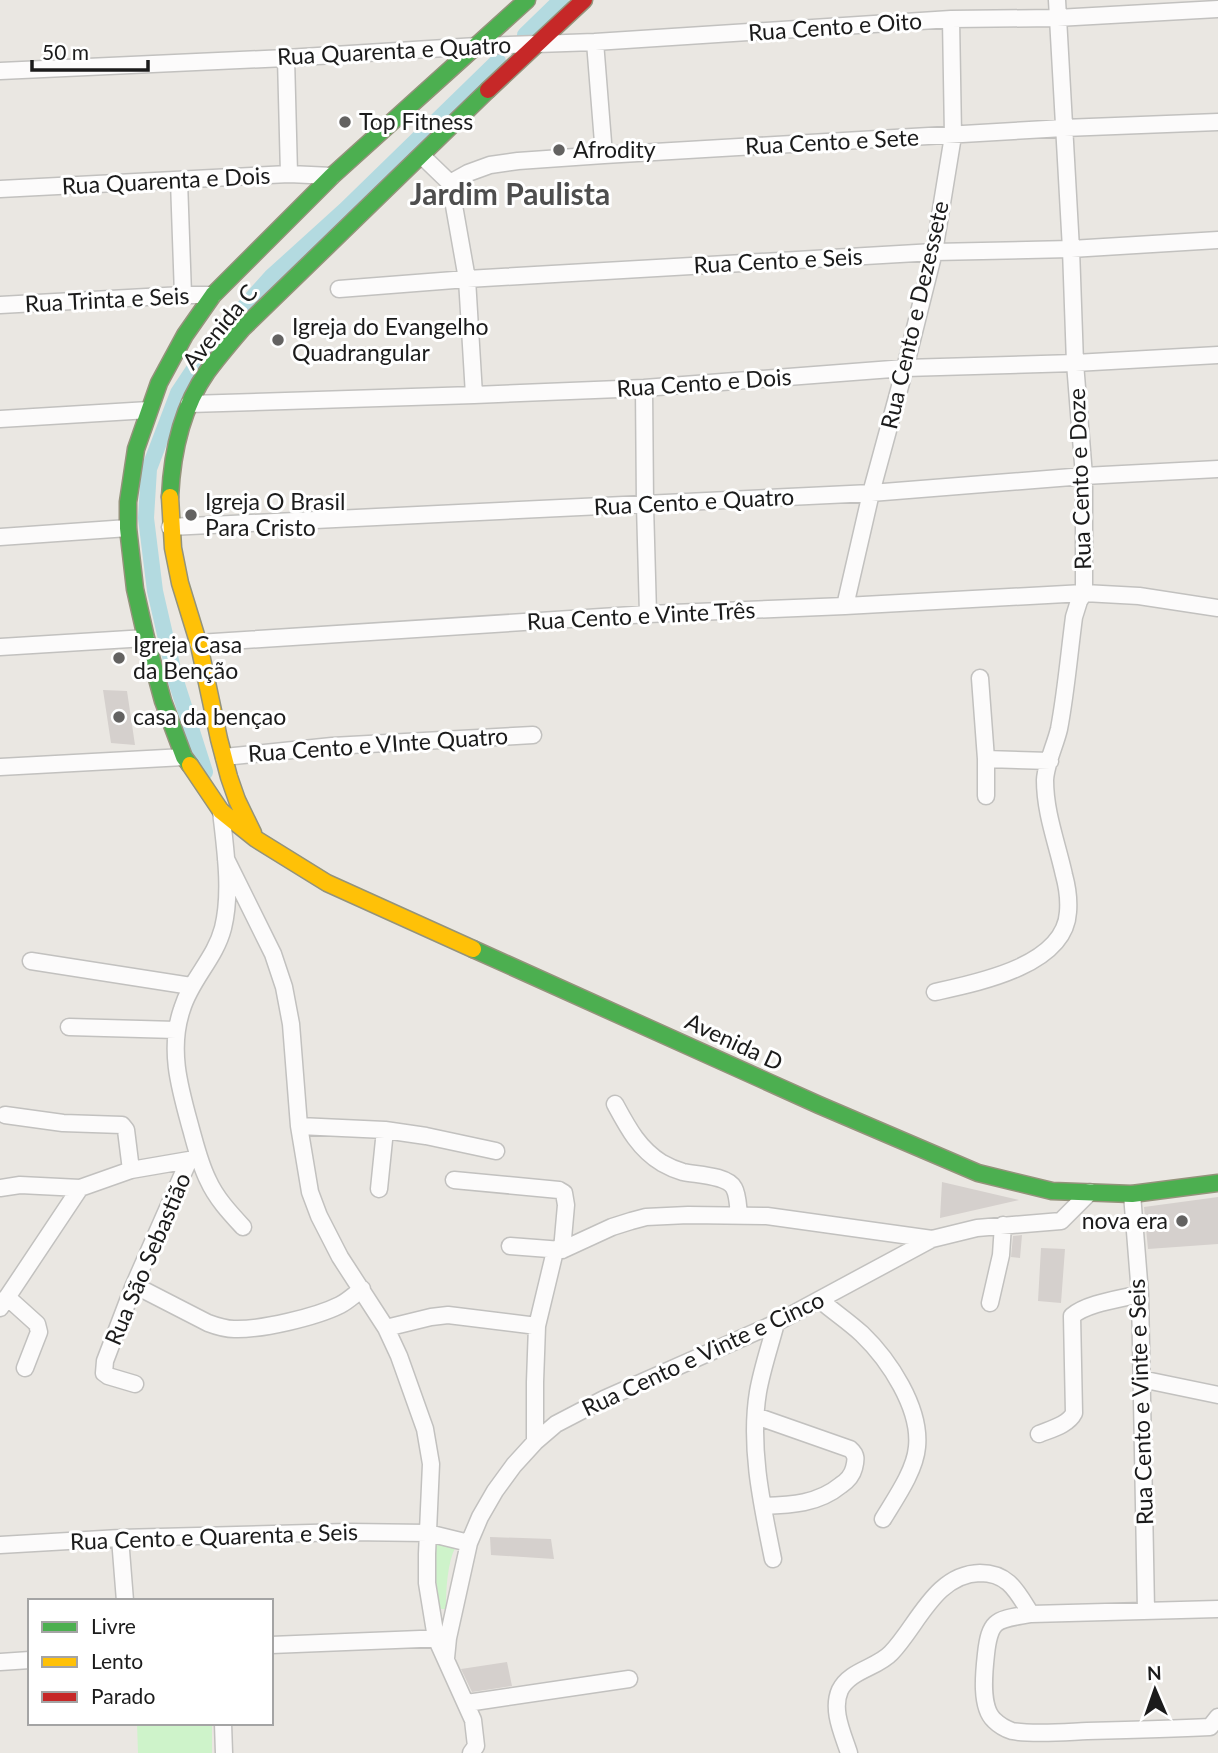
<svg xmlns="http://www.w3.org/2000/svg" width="1218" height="1753" font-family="Lato,sans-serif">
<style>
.park{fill:#cef3ca}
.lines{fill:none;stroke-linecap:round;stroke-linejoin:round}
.canal{stroke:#b3dae0;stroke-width:16}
.building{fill:#d5d0cd}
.street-casing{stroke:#c2c1bf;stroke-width:19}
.fast-casing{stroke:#94937b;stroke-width:19}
.slow-casing{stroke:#94937b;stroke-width:19}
.jam-casing{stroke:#94937b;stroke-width:19}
.street{stroke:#fcfbfb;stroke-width:16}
.fast{stroke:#4caf50;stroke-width:16}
.slow{stroke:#ffc107;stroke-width:16}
.jam{stroke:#c62828;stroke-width:16}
.poi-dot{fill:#636261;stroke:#fff;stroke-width:2.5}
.labels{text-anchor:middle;stroke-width:6;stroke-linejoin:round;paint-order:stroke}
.street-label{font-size:23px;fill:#1b1b1b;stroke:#fff}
.poi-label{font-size:23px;fill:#1b1b1b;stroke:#fff;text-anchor:start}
.district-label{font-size:30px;font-weight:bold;fill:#4e4e4e;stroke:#fff}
</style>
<rect width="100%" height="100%" fill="#eae7e2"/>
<path class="park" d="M433,1541L456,1546C447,1563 446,1590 446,1609H437Z
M137,1723H212V1753H138Z"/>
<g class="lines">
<path class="canal" d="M525,35L561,0
M205,772L175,678L155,591L146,518L149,469L178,393L208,348L271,277L345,210L498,61"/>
</g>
<path class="building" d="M103,690L127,691L135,745L111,743Z
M942,1182L1019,1200L940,1218Z
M1218,1197V1244L1148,1249L1144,1207Z
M1022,1235L1020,1258L1011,1257L1013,1236Z
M1041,1248L1065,1249L1061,1303L1038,1301Z
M490,1537L551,1539L554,1559L491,1555Z
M507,1662L512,1686L472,1692L461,1669Z"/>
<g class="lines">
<g class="street-casing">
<path id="street" d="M595,42L604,155
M286,58L289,174
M0,71L286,58L477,46L595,42L951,19L1057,18L1218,9
M422,156L450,183L467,279L474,395
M179,181L183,295
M450,183L468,173L490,165L518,161L604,155L1064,128L1218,122
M0,189L289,174L332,176
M339,289L467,279L934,252L1071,249L1218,240
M0,305L183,295H213
M644,388L645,505L648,614
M189,404L474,395L644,388L905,368L1075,363L1218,355
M0,419L149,410
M170,527L871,493L1084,476L1218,469
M0,537L128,528
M845,606L871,493L905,368L934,252L953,136L951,19
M198,643L648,614L845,606L1084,593L1139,596L1218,608
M0,647L146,638
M980,678L986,759V796
M224,757L332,746L533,735
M986,759L1050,761
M0,767L184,757
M221,811C225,847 232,892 223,928C215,959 191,979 182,1009C168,1050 180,1089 191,1129C196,1147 200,1164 208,1180C216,1198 230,1213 243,1227
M226,859L273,954L284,987L291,1024L299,1126L310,1192L319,1216L340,1257L386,1328L399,1356L425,1429L431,1464L427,1554V1583L436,1638L473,1720L476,1746L471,1753
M31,961L191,986
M935,992C976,983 1065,966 1068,912C1069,900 1067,886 1064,875C1057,843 1045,813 1045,780C1046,763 1055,746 1059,729C1066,692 1069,655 1074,617L1079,601L1084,593V476L1075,363L1071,249L1057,0
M69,1027L176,1030
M615,1104C628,1128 639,1149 662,1163C669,1167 676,1170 683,1172C696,1175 727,1175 734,1188C738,1195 738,1207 739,1215
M5,1115L63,1123L122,1125L126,1130L131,1170
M299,1126L385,1130L426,1136L496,1151
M454,1180L559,1190L564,1193L566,1205L562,1250
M0,1188L20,1185L80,1188L131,1170L189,1160
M379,1189L385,1130
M1132,1194L1140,1294L1146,1610
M510,1246L562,1250L612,1227L631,1221L646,1217L688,1215L767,1216L932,1239
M134,1285L208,1323C216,1326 225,1329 234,1329C261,1330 316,1317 340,1305C348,1301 355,1294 362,1289
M7,1297L37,1324L39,1332L25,1368
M820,1300C834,1312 849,1322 862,1334C889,1360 921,1408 917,1447C915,1471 895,1499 883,1519
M990,1303L1001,1255L1003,1225
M0,1308L80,1188
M386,1328L431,1317L448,1315L537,1326
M1141,1379L1218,1395
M135,1384L108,1376L104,1373L105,1361L134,1285L189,1160L199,1157
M756,1416L850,1449C857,1455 856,1460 854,1468C852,1476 847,1481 841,1485C818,1504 791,1505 763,1506
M1039,1434C1051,1429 1068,1425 1074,1413L1072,1316C1087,1303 1120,1299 1140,1294
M535,1442V1382L537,1326L555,1251
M120,1538L125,1601
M0,1545L120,1538L348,1532L428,1533L469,1543
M773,1559C762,1505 749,1447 758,1392C762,1369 770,1346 776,1323
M1218,1609L1031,1614C998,1620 990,1617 986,1654C984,1672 980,1707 994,1720C999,1725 1006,1729 1012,1731C1034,1735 1065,1732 1087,1731C1128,1730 1169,1729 1210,1727L1218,1717
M271,1645L445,1638
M446,1658L448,1638L469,1543L480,1517L495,1491L514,1465L535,1442L556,1424L604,1399L776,1323L932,1239L977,1228L1061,1221L1090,1192
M0,1662L30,1660
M467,1703L629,1679
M223,1723L224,1753
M849,1753C843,1734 831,1710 840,1690C850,1670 877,1668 891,1653C918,1625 935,1574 980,1573C1009,1573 1017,1592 1031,1614"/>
</g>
<g class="fast-casing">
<path id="fast" d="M170,497C172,453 181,409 207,372C218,357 230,343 242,329L488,90
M190,765L184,757L163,701L146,638L135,589L128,528V502L136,449L159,383L185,335L213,295L332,176L527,0
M473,949L819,1105L978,1173L1052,1191L1132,1194L1218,1183"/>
</g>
<g class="slow-casing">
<path id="slow" d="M170,497L173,548L180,583L199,645L219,739L229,777L237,800L253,833
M190,765L221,811L256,839L327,883L473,949"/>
</g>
<g class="jam-casing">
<path id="jam" d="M488,90L584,0"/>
</g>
<use href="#street" class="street"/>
<use href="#fast" class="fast"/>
<use href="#slow" class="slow"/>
<use href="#jam" class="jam"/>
</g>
<g class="poi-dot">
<circle cx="345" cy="122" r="7"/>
<circle cx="559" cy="150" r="7"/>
<circle cx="278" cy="340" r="7"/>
<circle cx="191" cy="515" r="7"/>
<circle cx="119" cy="658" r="7"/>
<circle cx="119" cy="717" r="7"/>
<circle cx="1182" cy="1221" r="7"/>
</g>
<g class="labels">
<g class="street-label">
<text transform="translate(835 27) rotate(-4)" y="8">Rua Cento e Oito</text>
<text transform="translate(394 51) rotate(-3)" y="8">Rua Quarenta e Quatro</text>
<text transform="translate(832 142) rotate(-3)" y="8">Rua Cento e Sete</text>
<text transform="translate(166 181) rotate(-3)" y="8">Rua Quarenta e Dois</text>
<text transform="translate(778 261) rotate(-3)" y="8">Rua Cento e Seis</text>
<text transform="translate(107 300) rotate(-3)" y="8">Rua Trinta e Seis</text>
<text transform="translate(915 315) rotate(-77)" y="8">Rua Cento e Dezessete</text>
<text transform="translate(220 327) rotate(-50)" y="8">Avenida C</text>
<text transform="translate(704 383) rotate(-4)" y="8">Rua Cento e Dois</text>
<text transform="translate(1080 479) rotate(-92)" y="8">Rua Cento e Doze</text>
<text transform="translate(694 502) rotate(-3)" y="8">Rua Cento e Quatro</text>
<text transform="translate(641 616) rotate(-3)" y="8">Rua Cento e Vinte Três</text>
<text transform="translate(378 745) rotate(-4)" y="8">Rua Cento e VInte Quatro</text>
<text transform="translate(734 1042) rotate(25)" y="8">Avenida D</text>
<text transform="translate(148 1259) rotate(-67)" y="8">Rua São Sebastião</text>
<text transform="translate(703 1354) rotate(-25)" y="8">Rua Cento e Vinte e Cinco</text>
<text transform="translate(1141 1402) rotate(-92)" y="8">Rua Cento e Vinte e Seis</text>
<text transform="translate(214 1537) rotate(-2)" y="8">Rua Cento e Quarenta e Seis</text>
</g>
<g class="poi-label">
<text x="359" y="130">Top Fitness</text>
<text x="573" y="158">Afrodity</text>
<text x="292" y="335">Igreja do Evangelho<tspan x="292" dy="26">Quadrangular</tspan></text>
<text x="205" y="510">Igreja O Brasil<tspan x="205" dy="26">Para Cristo</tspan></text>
<text x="133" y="653">Igreja Casa<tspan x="133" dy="26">da Benção</tspan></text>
<text x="133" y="725">casa da bençao</text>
<text x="1168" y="1229" text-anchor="end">nova era</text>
</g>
<g class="district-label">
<text x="510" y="205">Jardim Paulista</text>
</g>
</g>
<rect x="28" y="1599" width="245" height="126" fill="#ffffff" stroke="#a4a4a4" stroke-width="2"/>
<rect x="42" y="1622" width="35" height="10" fill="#4caf50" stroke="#a4a4a4" stroke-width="2"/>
<text x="91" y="1634" font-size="21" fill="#1b1b1b">Livre</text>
<rect x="42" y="1657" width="35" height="10" fill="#ffc107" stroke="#a4a4a4" stroke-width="2"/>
<text x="91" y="1669" font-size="21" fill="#1b1b1b">Lento</text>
<rect x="42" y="1692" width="35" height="10" fill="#c62828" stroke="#a4a4a4" stroke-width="2"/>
<text x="91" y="1704" font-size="21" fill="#1b1b1b">Parado</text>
<g transform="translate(1155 1690) rotate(358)" stroke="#ffffff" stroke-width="5" paint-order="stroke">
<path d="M0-5L12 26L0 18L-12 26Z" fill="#1b1b1b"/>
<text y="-10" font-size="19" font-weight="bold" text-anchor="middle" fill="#1b1b1b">N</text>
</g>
<path d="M32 60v10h116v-10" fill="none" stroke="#1b1b1b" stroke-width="3.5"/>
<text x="42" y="60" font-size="21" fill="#1b1b1b" stroke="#ffffff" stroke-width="5" paint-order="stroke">50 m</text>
</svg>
